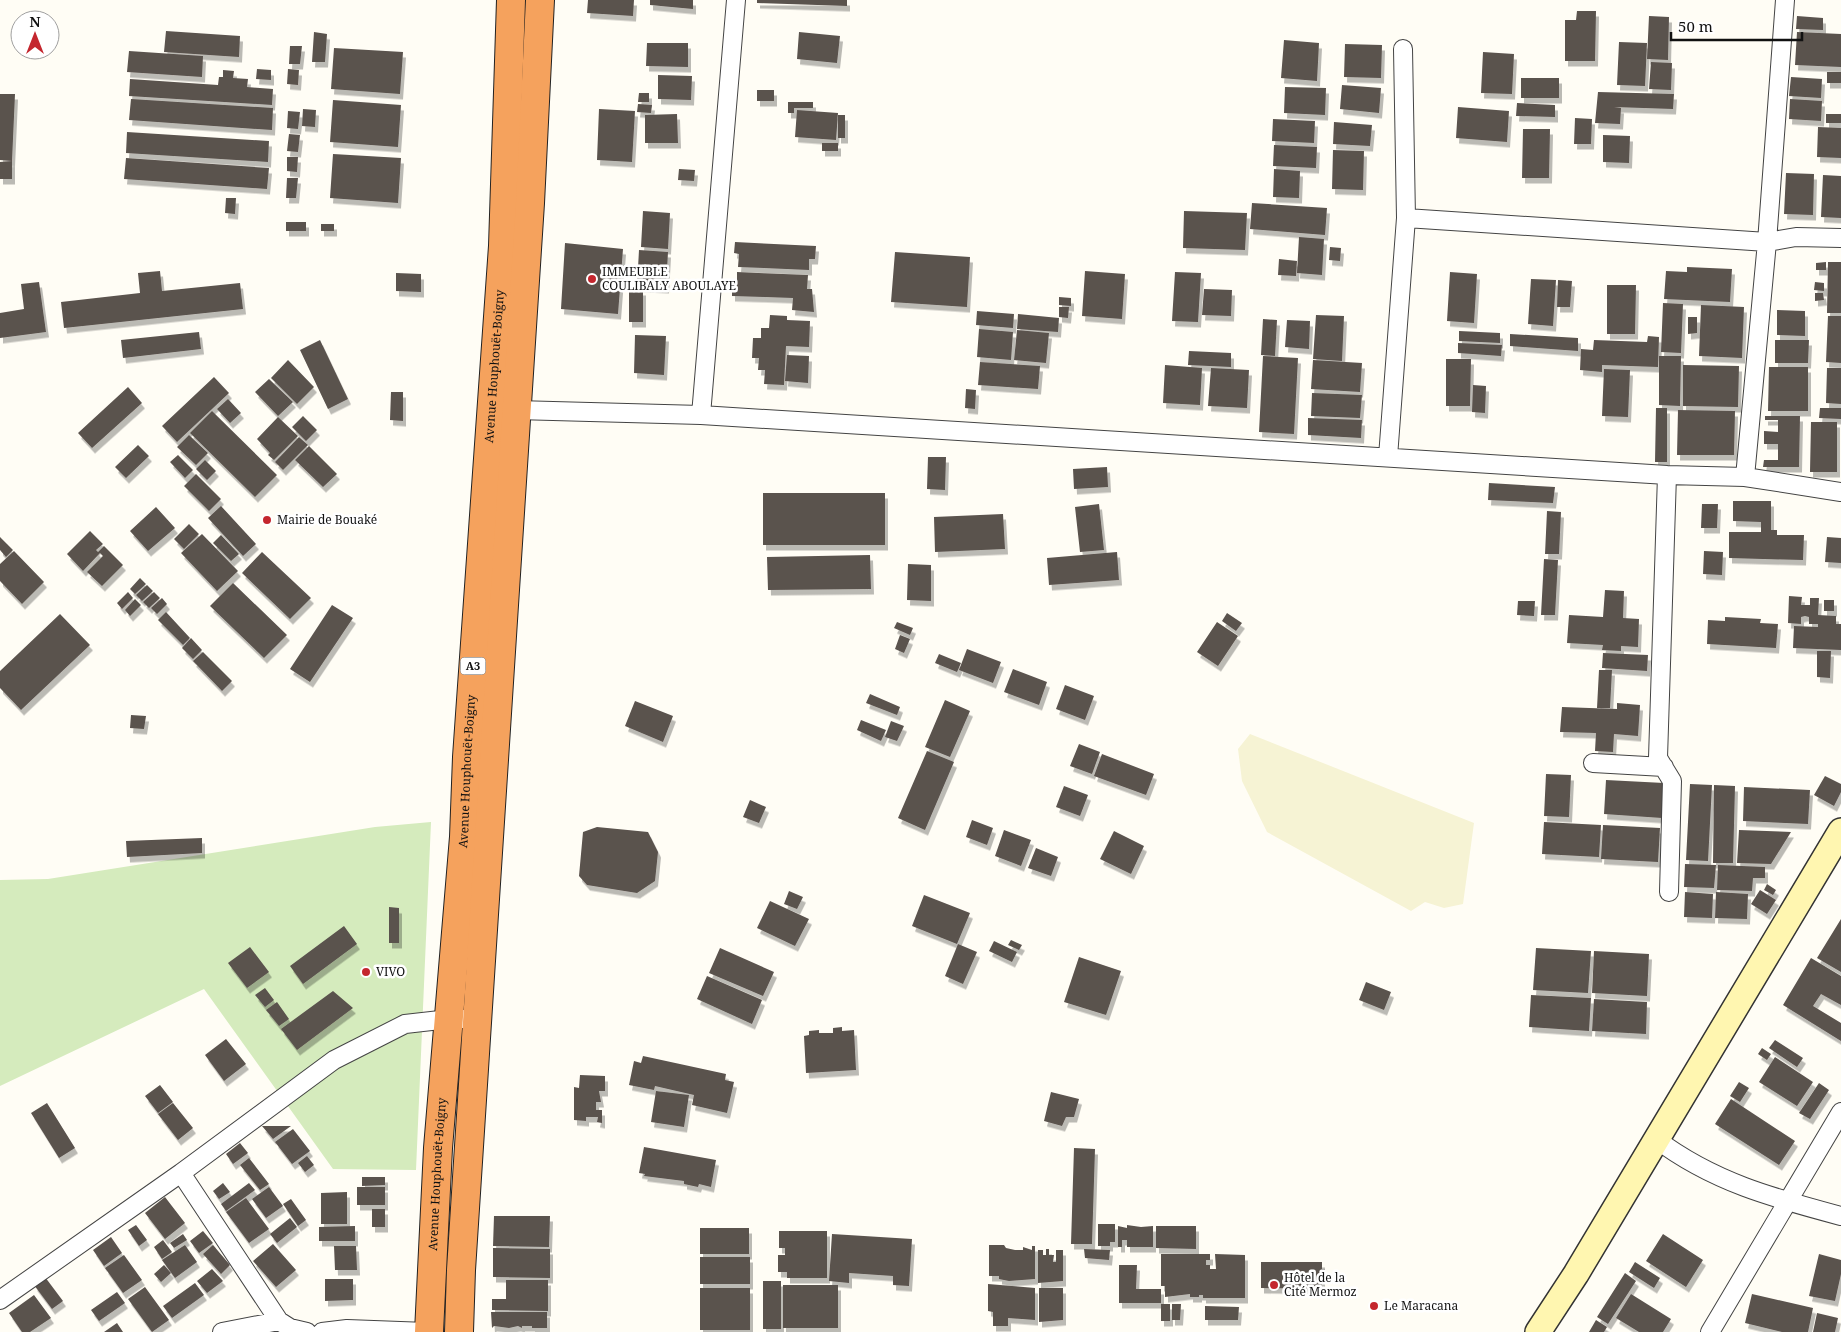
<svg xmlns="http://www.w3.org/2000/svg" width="1841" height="1332" font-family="'Noto Serif',serif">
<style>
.farmland{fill:#f6f3d4}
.green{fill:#d5ebbd}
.building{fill:#5a524d;filter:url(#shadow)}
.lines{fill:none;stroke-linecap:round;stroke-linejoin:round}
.street-casing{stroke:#444;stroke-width:20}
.secondary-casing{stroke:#333;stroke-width:28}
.highway-casing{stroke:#222;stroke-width:30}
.street{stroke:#fff;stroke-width:18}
.secondary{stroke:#fff6b0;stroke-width:25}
.highway{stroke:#f5a25d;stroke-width:28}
.poi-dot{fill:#c4262e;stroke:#fff;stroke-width:2}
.labels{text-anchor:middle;stroke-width:5;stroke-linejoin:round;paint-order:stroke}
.shield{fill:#fff;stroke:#585858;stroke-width:1}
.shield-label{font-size:11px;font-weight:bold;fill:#111}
.poi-label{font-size:12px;fill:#111;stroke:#fff;text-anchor:start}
.street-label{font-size:12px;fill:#111;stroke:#fff}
</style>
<defs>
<filter id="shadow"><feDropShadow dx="3" dy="5.5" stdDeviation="0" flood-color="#0004"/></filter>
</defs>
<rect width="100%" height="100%" fill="#fffdf5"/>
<path class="farmland" d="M1250,734L1474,823L1463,904L1444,908L1425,902L1411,911L1267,832L1242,781L1238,749Z"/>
<path class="green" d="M431,822L416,1170L333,1169L204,989L0,1086V880L48,879L375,827Z"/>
<path class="building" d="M588,0H634L633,16L587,13Z
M650,0H693V9L650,5Z
M757,0H847V6L757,3Z
M1577,11H1596L1595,61H1565V20H1576Z
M1649,16L1669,17L1668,60L1647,59Z
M1797,16L1823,18V30L1796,29Z
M166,31L240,36L239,57L164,52Z
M314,32L327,34L325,62H312Z
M799,32L840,36L837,63L797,59Z
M1797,32L1841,34V67L1795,65Z
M1284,40L1319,43L1317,81L1281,78Z
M1619,42L1647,43L1645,86L1617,85Z
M647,43H688V67L646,66Z
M1345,44L1382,45L1381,78L1344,77Z
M290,46H302L300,64H289Z
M334,48L403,52L400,94L331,89Z
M129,51L203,56L202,77L127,72Z
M1483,52L1514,54L1512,94L1481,93Z
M1651,62L1672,63L1671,90L1649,89Z
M257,69L271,70V80L256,79Z
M288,69L299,70L298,85L287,84Z
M223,70L234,71L233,78L248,79L247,87L273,89L272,105L129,96L130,79L218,85L219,77H223Z
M1827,72H1841V83H1827Z
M658,75L692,76L691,100L658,99Z
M1791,77L1822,79L1821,98L1789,96Z
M1521,78H1559V98H1521Z
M1342,85L1381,88L1379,113L1340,109Z
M1285,87L1326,88L1325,115L1284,113Z
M757,90H774V101H757Z
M1598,92L1674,94L1673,109L1614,107L1621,108L1620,124L1595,123Z
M639,93H649V102H638Z
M0,94H15L12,161L0,160Z
M131,99L273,108L272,130L129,120Z
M1790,99L1822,101L1821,121L1789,119Z
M333,100L401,105L398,147L330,142Z
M788,102H813V108H794V113H788Z
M1517,103L1555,105V117L1516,116Z
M638,104L652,105L651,113L637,112Z
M1458,107L1509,111L1507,142L1456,138Z
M303,109L316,110L315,127L302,126Z
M599,109L635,111L632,162L597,160Z
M797,110L838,113L836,140L795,137Z
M288,111L300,112L298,129L287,128Z
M677,114L678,143H645V115Z
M1826,114H1841V123H1826Z
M838,115H845V138H838Z
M1575,118L1592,119L1591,144H1574Z
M1273,119L1315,121L1314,143L1272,141Z
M1334,122L1372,125L1370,146L1333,144Z
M1818,127L1841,128V158L1817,157Z
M1523,129H1550L1549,178H1522Z
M127,132L269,141L268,162L126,153Z
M289,134L300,135L298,152L287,151Z
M1603,135L1630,136L1629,163L1603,162Z
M822,143H838V151H822Z
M1274,145L1317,147L1316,168L1273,166Z
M1333,150L1364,151L1363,190L1332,189Z
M333,154L401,158L398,203L330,198Z
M287,157H298L297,172L287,171Z
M126,158L269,168L267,189L124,179Z
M12,161V179H0V162Z
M679,169L695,170L694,181L678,180Z
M1274,169L1300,171L1299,198L1273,197Z
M1786,173L1814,174L1813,215L1784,214Z
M1823,175L1841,176V218L1821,217Z
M287,178H298L296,198H286Z
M226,198H236L235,214L225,213Z
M1252,203L1327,208L1325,235L1250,229Z
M643,211L670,213L668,249L641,247Z
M1184,211L1247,213L1245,250L1183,248Z
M286,222H306V231H286Z
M321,224H334V231H321Z
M1299,237L1324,239L1322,275L1297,273Z
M735,242L816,246L815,259H809V270L738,267L739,254L734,253Z
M565,243L623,249L618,314L561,309Z
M1330,247L1341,248L1340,261L1329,260Z
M639,250L668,252L666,288L637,286Z
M895,252L970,257L967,307L891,302Z
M1279,259L1297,261L1296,276L1278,275Z
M1826,262V270H1816V263Z
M1828,262H1841V313H1827Z
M1687,267L1732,269L1730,302L1664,299L1666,271L1687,272Z
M160,271L162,291L240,283L243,309L64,328L61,302L140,293L138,273Z
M1085,271L1125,274L1122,319L1082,316Z
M737,272L808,275L807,289H812L814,312L792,310L793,298L732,296V282L737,283Z
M1175,272L1201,273L1198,322L1172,321Z
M1450,272L1477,274L1474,323L1447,321Z
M396,273L421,274V292L396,291Z
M1531,279L1556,280L1553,326L1528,324Z
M1558,280L1572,281L1570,307H1557Z
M39,282L46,332L0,338V313L24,309L21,284Z
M1815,282L1824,283V291L1814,290Z
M1607,285H1636L1635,334H1607Z
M1204,289L1232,290L1231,316L1202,315Z
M629,290H643V322H629Z
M1815,293H1823L1824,300L1815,301Z
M1059,297L1071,298V306L1059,305Z
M1663,303L1683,304L1681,353L1661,352Z
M1701,305L1744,307L1742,358L1699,356Z
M1059,307H1069L1068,318L1059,317Z
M1777,310L1805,311V336L1777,335Z
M977,311L1014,314L1013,328L976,325Z
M1018,314L1059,318L1058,332L1017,329Z
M770,315L787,316V320L810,321L809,347L786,346L784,385L764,384L765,370H758L759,358H752L753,338H761V328H769Z
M1316,315L1344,316L1342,361L1313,359Z
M1828,316H1841V363L1826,362Z
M1688,317H1697V333L1688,334Z
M1263,319L1277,320L1275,356L1261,355Z
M1287,320L1310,321L1309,349L1285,347Z
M979,329L1013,332L1011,360L977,357Z
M1017,330L1049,333L1046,363L1014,360Z
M1459,331L1500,333V343L1459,341Z
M199,332L201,349L123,358L121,340Z
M1510,334L1578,338V351L1510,346Z
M635,335L666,336L664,375L634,373Z
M1648,336L1659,337L1658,367L1602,365V372L1580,370L1581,349L1593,350L1594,340L1647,342Z
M320,340L348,399L328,409L300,350Z
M1775,340H1809L1808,363H1775Z
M1458,343L1502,345L1501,356L1458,353Z
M1189,351L1231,353V367L1188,365Z
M787,355L809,356L808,383L785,381Z
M1263,356L1298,358L1294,434L1259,432Z
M1659,356H1681L1680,406L1659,405Z
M1446,359H1471L1470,406H1446Z
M288,360L314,387L297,404L271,378Z
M1313,360L1362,363L1360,392L1311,389Z
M980,362L1040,366L1038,389L978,385Z
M1165,365L1202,368L1200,405L1163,403Z
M1683,365L1739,366L1738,407L1683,406Z
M1769,367H1808V411H1768Z
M1211,368L1249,370L1247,408L1208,406Z
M1827,368H1841V404L1826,403Z
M1604,369L1630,370L1628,417L1602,416Z
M214,377L229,393L177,442L162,426Z
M269,379L293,402L278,416L255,392Z
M1473,385L1486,386L1485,413L1472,412Z
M128,387L142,403L92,448L78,433Z
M966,389L976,390L975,409L965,408Z
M391,392H403V421L390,420Z
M1312,393L1362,395L1360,418L1311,416Z
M228,399L241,413L230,423L217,409Z
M1656,408H1667V462H1655Z
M1820,408H1841V419L1819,418Z
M1678,410L1735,411L1734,455H1677Z
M212,411L277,475L255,497L190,433Z
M303,416L317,430L306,441L292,427Z
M1765,416H1800L1799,467H1763L1764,460H1778V444H1764V431L1778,432V420H1765Z
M278,417L298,436L274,460L268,455L270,453L257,439Z
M1308,418L1362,420L1361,438L1308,435Z
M1811,422H1837V472H1810Z
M189,435L208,453L196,465L177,447Z
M299,437L308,445L283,470L275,462Z
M138,445L149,456L126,478L115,467Z
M309,446L337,474L323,487L295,460Z
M178,455L193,470L185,478L170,462Z
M928,457H946L945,490L927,489Z
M205,460L216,471L207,480L196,469Z
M1107,467L1108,487L1074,489L1073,469Z
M196,474L221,499L209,511L184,486Z
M1489,483L1555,487L1553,503L1488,500Z
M763,493H885V545H763Z
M1733,501H1771V530H1777V535H1804L1803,560L1729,558V532H1761V522L1733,521Z
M1099,504L1104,550L1080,552L1075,507Z
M1702,504H1718L1717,528H1701Z
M221,506L256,544L243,556L208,518Z
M156,507L175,528L148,551L130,531Z
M1547,511L1561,512L1559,554H1545Z
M1003,514L1005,549L935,552L934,517Z
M189,524L199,534L184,549L174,539Z
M90,531L103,544L96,550L98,552L104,546L123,565L102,586L87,572L103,556L100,553L83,571L67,554Z
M202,534L238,571L217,591L181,553Z
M221,535L239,554L231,561L213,543Z
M0,537L13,550L6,557L0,550Z
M1827,537L1841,538V563L1825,562Z
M14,551L44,582L22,604L0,581V564Z
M1704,551L1723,552L1722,575L1703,574Z
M262,552L311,598L290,619L242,573Z
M1117,552L1119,580L1049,585L1047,558Z
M870,555L871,589L768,590L767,557Z
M1544,559L1558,560L1555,615H1541Z
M908,564L931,565V601L907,600Z
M140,578L146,584L135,594L130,589Z
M233,583L287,635L264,658L210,606Z
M147,585L153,591L142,601L136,595Z
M1605,590L1624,591L1623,618L1639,619L1638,647L1621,646V651L1602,650L1603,645L1567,643L1569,615L1603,617Z
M128,592L133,598L122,609L117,603Z
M154,592L160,598L149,608L143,602Z
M1789,596L1802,597L1801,605H1810V598H1819L1818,615L1836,616V624H1841V650L1793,648L1794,626L1818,627V624H1809V617L1805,616L1801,617V624L1788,623Z
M162,598L167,604L157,614L151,608Z
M135,599L141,605L130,616L125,610Z
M1824,600H1834V611H1824Z
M1518,601H1535L1534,616L1517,615Z
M332,605L353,618L310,682L290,669Z
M166,612L190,638L183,645L158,620Z
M1227,613L1242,623L1236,631L1222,621Z
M60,614L90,645L21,710L0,688V671Z
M1725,617L1761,619L1760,623L1778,624L1776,648L1707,644L1708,620L1725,621Z
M897,622L913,628L910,635L894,628Z
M1217,622L1238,636L1218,666L1197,652Z
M900,635L910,639L904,653L895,649Z
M191,638L202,650L193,659L182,648Z
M967,649L1001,662L993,683L959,670Z
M1817,651H1831L1830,678L1817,677Z
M203,652L232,681L222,691L193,661Z
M1603,653L1648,655L1647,671L1602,668Z
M939,654L961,663L957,672L935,663Z
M1013,669L1047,682L1039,705L1004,692Z
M1599,670H1612L1610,708H1597Z
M1065,685L1094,696L1085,720L1056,709Z
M870,694L900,707L897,715L866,703Z
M945,700L970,711L950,757L925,747Z
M635,701L673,716L663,742L625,726Z
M1617,703L1640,705L1638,736L1614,734L1613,752L1595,751L1596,733L1560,732L1562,707L1617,709Z
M131,715L146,716L144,729L130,728Z
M861,720L886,730L881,741L857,730Z
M891,721L904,726L897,741L885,737Z
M1079,744L1100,752L1092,774L1070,766Z
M927,751L954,762L925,830L898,818Z
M1102,754L1154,774L1146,795L1094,776Z
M1546,774L1571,775L1569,817L1544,816Z
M1825,776L1841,784V792L1834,806L1814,795Z
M1606,780L1664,783L1662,818L1604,814Z
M1690,784L1712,785L1708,861L1686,860Z
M1714,785L1735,786L1733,863H1713Z
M1064,786L1088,795L1080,816L1056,807Z
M1744,787L1810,790L1808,824L1743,821Z
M750,800L766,807L759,823L743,817Z
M972,820L993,828L987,845L966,837Z
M1544,822L1601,825L1599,857L1542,854Z
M1603,825L1660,828L1658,862L1601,859Z
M597,827L648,832L658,852L655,881L637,893L587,885L579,876L583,832Z
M1004,830L1031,840L1021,866L995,856Z
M1739,830L1791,832L1771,864L1737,863Z
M1114,831L1144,846L1131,874L1100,859Z
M202,838V853L127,857L126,841Z
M1036,848L1058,857L1051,876L1028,868Z
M1685,864L1716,865L1714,888L1684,887Z
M1718,865L1765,867V878H1753L1752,891L1717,890Z
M1767,884L1776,890L1773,895L1764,890Z
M1760,890L1776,900L1767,914L1751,904Z
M789,891L803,897L797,909L784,904Z
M1685,892L1713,894L1712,918L1684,917Z
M1716,892L1748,894L1747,919L1715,918Z
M924,895L970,913L957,944L912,926Z
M770,901L809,919L795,946L757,928Z
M389,907L399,908V943H389Z
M1841,919V972L1817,958Z
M344,926L357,944L303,984L290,966Z
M1011,940L1022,945L1019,950L1008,945Z
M994,941L1017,952L1012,962L989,951Z
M958,944L977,952L963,984L945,976Z
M250,947L269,972L247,988L228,963Z
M720,948L774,972L763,996L709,973Z
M1536,948L1591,951L1588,993L1533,990Z
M1594,951L1649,954L1647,996L1592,993Z
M1079,957L1121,971L1106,1015L1064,1002Z
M1811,958L1841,976V1005L1821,994L1813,1006L1841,1023V1041L1783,1005Z
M707,976L762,1000L752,1024L697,999Z
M1366,982L1391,992L1384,1010L1359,1000Z
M265,988L274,1000L265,1007L255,995Z
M333,991L353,1008L297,1050L281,1029Z
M1531,995L1591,998L1589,1031L1529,1027Z
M1594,999L1647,1002L1646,1034L1592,1031Z
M277,1002L289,1019L279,1026L266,1010Z
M842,1027V1031L854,1030L856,1070L806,1073L804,1036L809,1035V1031L819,1030V1033H833V1028Z
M226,1039L246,1064L224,1081L205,1055Z
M1775,1040L1803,1058L1797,1067L1769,1048Z
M1762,1048L1771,1054L1767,1060L1758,1054Z
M643,1056L726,1074L725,1080L734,1082L727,1113L692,1105L694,1095L655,1086L654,1090L629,1085L634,1061L641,1063Z
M1775,1057L1813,1082L1797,1106L1759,1082Z
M580,1075L605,1076V1091H599L601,1102H596V1110H602V1123L597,1122L598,1117H586V1121L574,1120V1087L579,1088Z
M1739,1082L1749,1088L1740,1102L1730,1096Z
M1819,1083L1829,1090L1810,1119L1799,1113Z
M160,1085L173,1102L158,1113L145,1096Z
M656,1091L689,1095L684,1127L651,1122Z
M1051,1092L1079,1099L1074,1117H1066L1062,1126L1044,1121Z
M1731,1099L1795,1141L1779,1165L1715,1124Z
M47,1103L75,1148L59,1158L31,1113Z
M173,1103L193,1128L178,1140L158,1114Z
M262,1126H291L273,1139Z
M293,1129L310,1151L292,1164L275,1142Z
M240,1143L248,1153L233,1164L226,1154Z
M644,1147L716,1160L711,1187L699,1184L698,1187L684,1184V1181L644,1176L645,1174L639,1173Z
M1074,1148L1095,1149L1092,1244H1071Z
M307,1156L314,1165L305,1172L298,1163Z
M249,1158L269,1184L260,1190L240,1165Z
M362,1177H385V1185L362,1186Z
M223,1183L230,1192L219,1199L213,1191Z
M249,1183L255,1190L226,1211L221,1204Z
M269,1187L283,1206L266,1218L252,1199Z
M357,1187H385V1205H357Z
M347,1192V1224H321V1193Z
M165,1197L185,1223L165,1239L145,1213Z
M246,1198L269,1229L249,1243L226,1212Z
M291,1199L306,1220L298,1226L283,1204Z
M372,1209H385V1227H372Z
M494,1216H550L549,1247L493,1246Z
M290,1218L297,1227L277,1243L270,1234Z
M1098,1224H1115V1242H1110V1246H1098Z
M136,1225L147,1240L139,1246L128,1230Z
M1127,1225L1141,1227L1153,1226V1247H1127V1240H1122V1247H1118V1226L1127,1228Z
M355,1226V1241H319V1227Z
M1156,1226H1196V1249L1156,1248Z
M700,1228H749V1254H700Z
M203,1231L213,1243L199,1253L190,1241Z
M779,1231H827V1278H787V1272H778V1255H785V1248H779Z
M183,1234L187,1240L174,1248L170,1243Z
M832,1234L912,1239L909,1286L893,1285V1276L849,1273V1283L829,1281Z
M1663,1234L1703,1260L1686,1287L1646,1261Z
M111,1237L122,1253L104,1266L93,1250Z
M163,1240L172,1252L162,1259L154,1247Z
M273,1244L296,1270L276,1287L253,1261Z
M185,1245L197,1262L175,1278L162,1260Z
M213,1245L230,1265L221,1274L203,1254Z
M989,1245H1004L1006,1248L1015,1250H1023V1247L1032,1250V1246H1035V1279L1009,1281L999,1279V1276H989Z
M334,1246H356L357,1270H335Z
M493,1248L550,1249V1278L493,1277Z
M1046,1249H1049V1255H1054L1053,1262H1056V1250H1063V1281L1038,1283V1250H1043V1255H1046Z
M1084,1249L1110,1250L1109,1260L1085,1258Z
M1161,1254H1210V1260H1206V1265H1210V1269H1216L1215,1254L1245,1255V1298H1203V1295H1199V1297H1190V1294L1165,1297V1286H1161Z
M1819,1254L1841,1260V1274L1835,1301L1809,1296Z
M124,1255L142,1280L123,1293L105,1268Z
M700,1257H750V1284H700Z
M1261,1262H1322V1269H1325V1275H1322V1289L1261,1288Z
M1635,1262L1660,1278L1654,1288L1629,1272Z
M164,1265L171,1273L161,1282L154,1274Z
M1119,1265H1137L1136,1289H1161V1303H1119Z
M212,1269L223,1281L207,1293L197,1281Z
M1625,1273L1636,1281L1608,1324L1597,1317Z
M45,1277L63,1301L52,1309L34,1285Z
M325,1279H353V1300L325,1301Z
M506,1280H548V1311L492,1310V1299H506Z
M763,1281H781V1329H763Z
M195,1283L204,1295L172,1318L163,1306Z
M988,1284L1035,1288V1320L1008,1318V1326H993V1312L988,1311Z
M783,1285H838V1328H783Z
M145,1287L169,1320L152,1332L128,1299Z
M700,1288H750V1330H700Z
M1039,1288H1063V1320L1039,1322Z
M117,1292L125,1303L99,1321L91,1310Z
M1631,1294L1671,1319L1663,1332H1639L1616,1318Z
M1752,1294L1813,1308L1808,1332H1782L1745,1323Z
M34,1295L51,1318L30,1332H22L9,1313Z
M1161,1304H1170V1321H1161Z
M1172,1304H1181L1180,1320H1172Z
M1205,1306L1239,1307L1238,1320H1205Z
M491,1312H547V1328H532V1326H522V1328L518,1326L509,1328L494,1326L492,1328Z
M1817,1313L1838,1318L1835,1332H1813Z
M1596,1320L1607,1327L1604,1332H1589Z
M117,1323L123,1332H104Z"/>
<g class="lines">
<g class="street-casing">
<path id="street" d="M1406,218L1767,242L1796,237L1841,238
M516,410L701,415L1667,475L1745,477L1841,492
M701,415L736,0
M1388,457L1406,218L1403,49
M1667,475L1658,758L1672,781L1669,892
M1745,477L1767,242L1785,0
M1593,763L1664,767
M1656,1139C1713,1182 1773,1198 1841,1216
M181,1173L279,1321L290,1328L307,1332
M0,1300L181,1173L334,1060L405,1024L449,1019H478
M222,1332L279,1321
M322,1332L347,1329L427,1332
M1710,1332L1841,1112"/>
</g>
<g class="secondary-casing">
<path id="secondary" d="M1538,1332L1576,1274L1841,831"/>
</g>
<g class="highway-casing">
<g id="highway">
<path id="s1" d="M429,1332L438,1148L464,837L467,757L503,246L511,0"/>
<path d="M459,1332L461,1270L530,203L540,0"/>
</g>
</g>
<use href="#street" class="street"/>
<use href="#secondary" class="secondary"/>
<use href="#highway" class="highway"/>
</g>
<g class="poi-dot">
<circle cx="592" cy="279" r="5"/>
<circle cx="267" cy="520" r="5"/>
<circle cx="366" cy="972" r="5"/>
<circle cx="1274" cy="1285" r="5"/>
<circle cx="1374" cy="1306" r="5"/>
</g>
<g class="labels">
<rect class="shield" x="460.5" y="657.5" width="25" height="17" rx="4"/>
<g class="shield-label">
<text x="473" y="670">A3</text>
</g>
<g class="poi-label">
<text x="602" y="276">IMMEUBLE<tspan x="602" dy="14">COULIBALY ABOULAYE</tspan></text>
<text x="277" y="524">Mairie de Bouaké</text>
<text x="376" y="976">VIVO</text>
<text x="1284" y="1282">Hôtel de la<tspan x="1284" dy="14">Cité Mermoz</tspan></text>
<text x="1384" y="1310">Le Maracana</text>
</g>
<g class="street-label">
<text dy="4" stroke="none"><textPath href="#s1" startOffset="968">Avenue Houphouët-Boigny</textPath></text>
<text dy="4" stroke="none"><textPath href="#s1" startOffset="562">Avenue Houphouët-Boigny</textPath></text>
<text dy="4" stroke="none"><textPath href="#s1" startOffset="158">Avenue Houphouët-Boigny</textPath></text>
</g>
</g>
<g transform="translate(35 35)"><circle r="24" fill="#ffffff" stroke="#a0a0a0"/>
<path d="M0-4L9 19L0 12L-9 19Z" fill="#c4262e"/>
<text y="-8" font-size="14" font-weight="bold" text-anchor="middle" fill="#111111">N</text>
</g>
<path d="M1671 32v8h131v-8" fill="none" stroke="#111111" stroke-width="2.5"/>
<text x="1678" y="32" font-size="15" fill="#111111" stroke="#ffffff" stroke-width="4" paint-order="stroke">50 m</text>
</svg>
